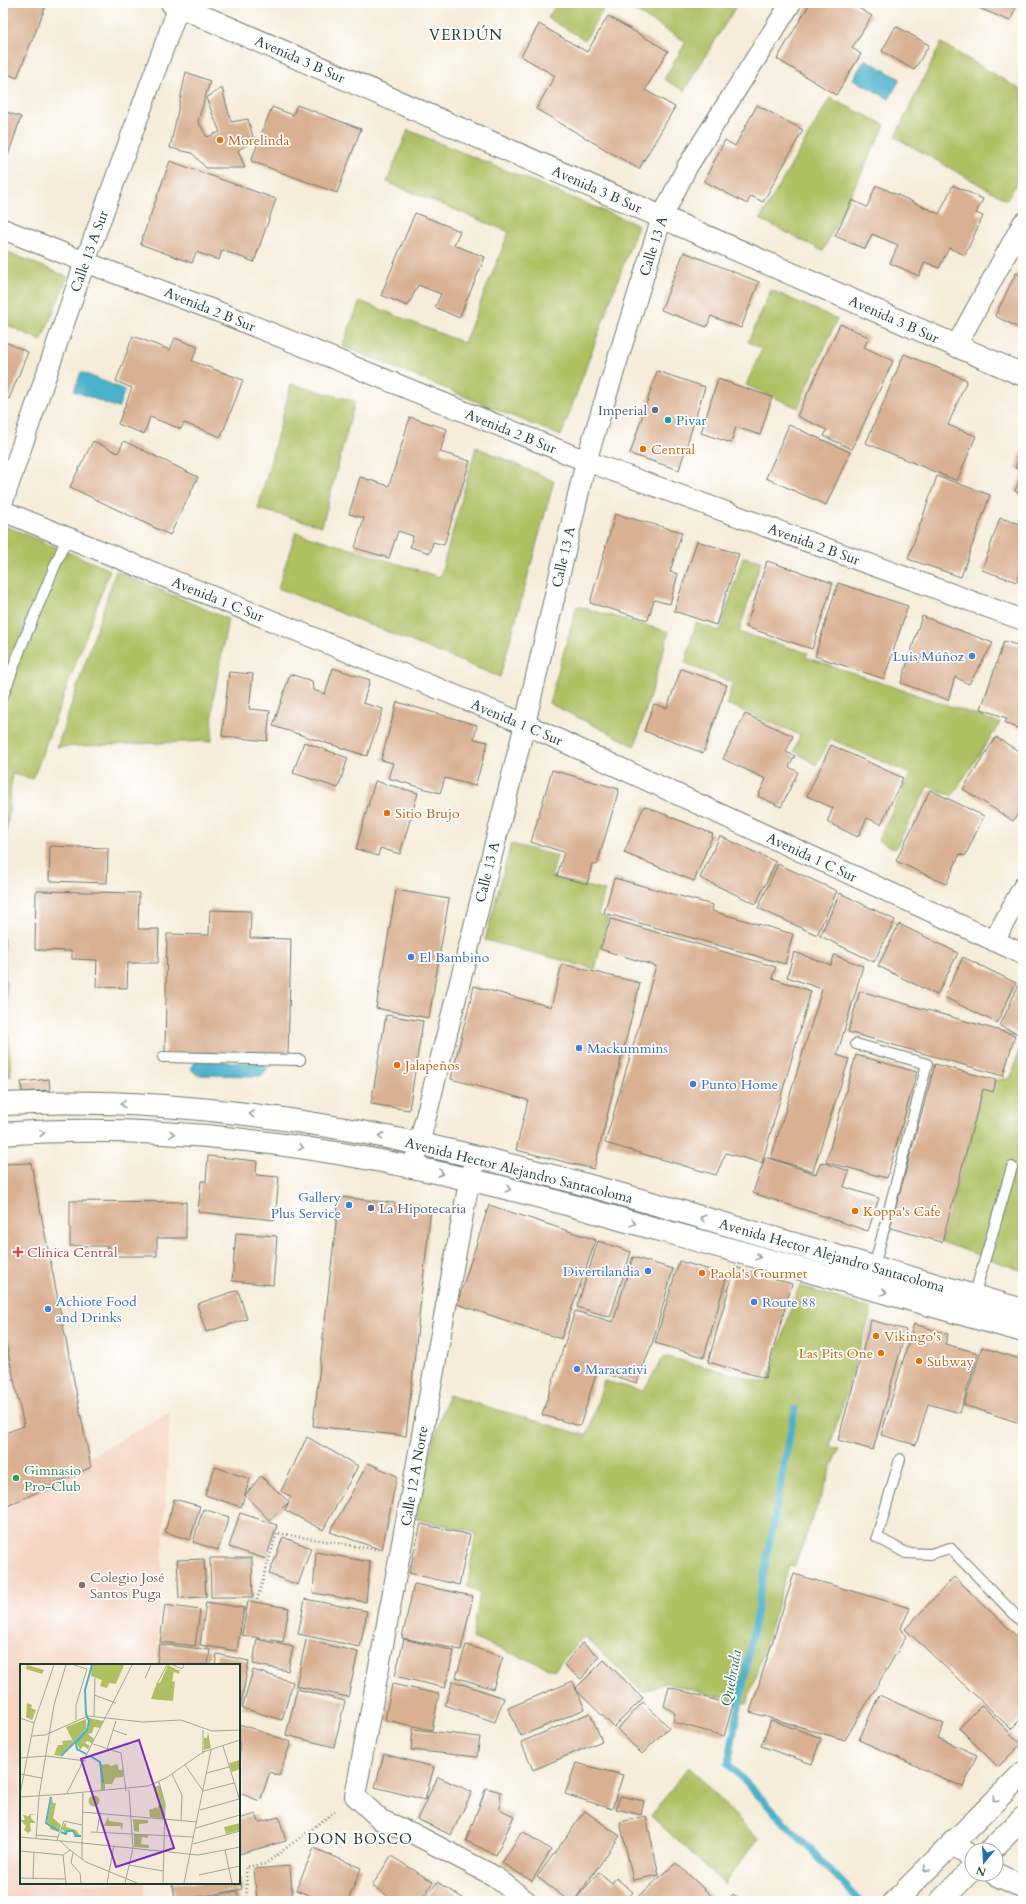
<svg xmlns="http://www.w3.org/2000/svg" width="1026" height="1904" font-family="Cardo,serif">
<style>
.built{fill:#f4d3c0}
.green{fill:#afc063;stroke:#677e4c}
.water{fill:#4ab1c9;stroke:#34777e}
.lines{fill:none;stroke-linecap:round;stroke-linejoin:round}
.stream{stroke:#4ab1c9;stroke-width:7}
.building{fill:#d9b092}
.service-casing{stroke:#6a7a6e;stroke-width:12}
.minor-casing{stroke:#6a7a6e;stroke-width:22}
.tertiary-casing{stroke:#6a7a6e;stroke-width:24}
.primary-casing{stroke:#6a7a6e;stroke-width:24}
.path{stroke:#6a7a6e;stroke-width:2.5;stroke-dasharray:1 3;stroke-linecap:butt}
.service{stroke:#fff;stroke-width:10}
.minor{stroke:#fff;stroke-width:20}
.tertiary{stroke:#fff;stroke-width:22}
.primary{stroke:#fff;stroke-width:22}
.oneway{stroke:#8f9e9a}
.food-dot{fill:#e8710a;stroke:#fff;stroke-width:1.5}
.service-dot{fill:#5c6f8a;stroke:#fff;stroke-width:1.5}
.culture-dot{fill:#0f9aa8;stroke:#fff;stroke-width:1.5}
.shop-dot{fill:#3f7fe0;stroke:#fff;stroke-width:1.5}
.health-dot{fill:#e0444e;stroke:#fff;stroke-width:1.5}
.leisure-dot{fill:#2e9e5b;stroke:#fff;stroke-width:1.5}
.education-dot{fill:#8d6e63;stroke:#fff;stroke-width:1.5}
.labels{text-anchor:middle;stroke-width:3.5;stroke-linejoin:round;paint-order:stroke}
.street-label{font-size:14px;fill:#1f3d34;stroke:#fff}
.food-label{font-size:14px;fill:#c56008;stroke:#fff;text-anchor:start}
.service-label{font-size:14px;fill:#4e5e75;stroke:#fff;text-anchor:end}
.culture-label{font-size:14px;fill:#0d838f;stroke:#fff;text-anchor:start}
.shop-label{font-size:14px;fill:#366cbe;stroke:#fff;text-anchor:start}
.health-label{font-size:14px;fill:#be3a42;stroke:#fff;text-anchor:start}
.leisure-label{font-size:14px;fill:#27864d;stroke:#fff;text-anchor:start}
.education-label{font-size:14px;fill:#785e54;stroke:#fff;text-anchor:start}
.neighbourhood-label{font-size:15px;letter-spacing:1px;fill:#1f3d34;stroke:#fff}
.water-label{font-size:15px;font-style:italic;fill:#2e6668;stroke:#fff}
.inset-river{fill:none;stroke:#4ab1c9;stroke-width:2}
.inset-road{fill:none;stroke:#a0a697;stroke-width:1}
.view{fill:#7b2cbf;fill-opacity:0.15;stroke:#7b2cbf;stroke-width:2}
.inset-edge{fill:none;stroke:#1f3d34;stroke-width:2}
</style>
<rect width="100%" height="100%" fill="#fff"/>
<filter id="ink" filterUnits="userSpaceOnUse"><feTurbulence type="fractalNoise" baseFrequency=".025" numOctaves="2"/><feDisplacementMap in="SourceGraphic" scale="8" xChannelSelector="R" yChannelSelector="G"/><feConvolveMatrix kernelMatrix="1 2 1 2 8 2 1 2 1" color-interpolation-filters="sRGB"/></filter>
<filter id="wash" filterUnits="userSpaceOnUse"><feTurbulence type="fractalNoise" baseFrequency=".012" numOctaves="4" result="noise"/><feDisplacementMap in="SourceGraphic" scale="16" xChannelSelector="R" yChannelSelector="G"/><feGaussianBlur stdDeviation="0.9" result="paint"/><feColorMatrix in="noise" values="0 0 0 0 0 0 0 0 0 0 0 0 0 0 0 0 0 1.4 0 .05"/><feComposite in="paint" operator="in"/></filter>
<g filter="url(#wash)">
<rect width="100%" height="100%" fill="#f6ecd9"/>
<path class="built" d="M170,1412L157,1665H21V1883H145L144,1901H3V1505Z"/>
<path class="green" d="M557,3H607L585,40L548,18Z
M622,3H738L684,91L664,79L686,42Z
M941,43L1023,91V171L1007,200L895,137Z
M830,98L885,125L823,251L760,219Z
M408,130L638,225L561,436L342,346L360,301L464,343L509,232L387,182Z
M3,250L68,277L41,341L3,323Z
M771,290L837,319L798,408L746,385L762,349L748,342Z
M291,384L355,401L322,526L258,509Z
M476,447L554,481L500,677L278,588L296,532L440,577Z
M6,526L110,570L33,779L12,774L3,876V535Z
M743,557L761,561L739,632L808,653L805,657L1000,723L952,796L928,786L895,849L878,840L910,774L831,739L816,765L794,751L800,735L727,704L732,683L685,663L696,623L720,631Z
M116,571L228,619L213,701L212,741L57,747Z
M577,606L669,632L635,746L549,703Z
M511,844L557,856L551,877L605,891L598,915L608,918L595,969L485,940Z
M3,937L11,1076L3,1077Z
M1021,1044L1023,1045V1271L942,1242L983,1089L993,1092L996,1080L1011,1078Z
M799,1286L872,1309L830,1446L839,1449L794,1567L789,1566L747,1704L665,1683L643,1692L584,1636L554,1670L472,1638L480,1594L467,1586L476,1533L409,1517L448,1395L587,1436L604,1381L643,1391L664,1356L767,1383Z
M689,1767L758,1839L724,1884L651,1816Z"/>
<path class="water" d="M865,59L900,79L889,99L853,79Z
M81,372L125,390L118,408L74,391Z
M196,1061L263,1063L268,1069L261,1076L197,1075L190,1068Z"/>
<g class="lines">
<path class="stream" d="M795,1409L728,1764L860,1901"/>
</g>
<g id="blocks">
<path class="building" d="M3,3H47L17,78L3,72Z
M810,3H850L872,16L852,48L861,54L836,95L777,59Z
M975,3H1018L1010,21L974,6Z
M608,16L668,51L645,90L675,107L639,169L536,109L555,76L521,56L539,24L587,52Z
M896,26L929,45L914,70L882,51Z
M186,72L210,81L198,121L207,137L220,132L206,98L222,88L231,122L248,119L254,141L238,150L245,168H206L192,153L170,148Z
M297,105L361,129L337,193L251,161L272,107L293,115Z
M757,105L803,130L763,202L751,196L747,204L704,181L725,140L735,146Z
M3,111L21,117L3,170Z
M170,161L276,199L254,262L222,250L219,260L196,252L192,263L140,244Z
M876,185L939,214L953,185L983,199L976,213L983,216L965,255L949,248L939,268L925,262L919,276L890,263L898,245L872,234L865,249L835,236L852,200L867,207Z
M415,213L460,231L454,245L485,257L459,318L435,307L441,294L418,285L408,306L381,295Z
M684,252L759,282L741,328L711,316L707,327L661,310Z
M1016,273L1023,276V330L995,316Z
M840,324L869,337L864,347L893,361L852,449L824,436L827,430L797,416Z
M133,336L170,350L175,338L198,347L192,361L243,380L221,437L184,423L181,429L150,417L144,434L118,424L132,388L116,381Z
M3,341L28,352L9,399L3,396Z
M904,354L967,380L948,425L976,436L957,481L866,443Z
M657,371L705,387L679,470L630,454Z
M718,379L772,397L760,435L736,427L731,443L701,433Z
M3,405L8,407L3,419Z
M410,417L447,429L440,452L470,461L444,545L433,542L430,553L410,547L413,536L398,531L389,558L355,548L364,518L349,514L360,477L389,486Z
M789,425L850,452L826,505L766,478Z
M93,441L118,453L124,441L198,477L170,535L70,487Z
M1023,449V471L1015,468Z
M1023,471V495L1015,491Z
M937,476L990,495L961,577L908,559Z
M615,514L682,532L670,572L678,574L670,604L654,600L648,620L590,603Z
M1000,518L1023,525V565L1017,582L982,570Z
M697,541L739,554L716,625L674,611Z
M767,561L833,583L812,649L746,627Z
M838,583L908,606L884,679L815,656Z
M922,616L993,643L969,684L955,677L948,700L901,683Z
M1004,641L1023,647V730L1005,723L1007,718L981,709Z
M333,668L370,680L363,703L383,709L367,756L273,726L290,674L312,681L313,690L325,694Z
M681,669L727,685L703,753L644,731L654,704L667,708Z
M229,672L253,674L249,709L270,711L267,741L222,736Z
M397,702L477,725L474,739L488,742L475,786L445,778L440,793L388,778L393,763L381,760Z
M745,714L793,736L786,752L795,756L789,767L798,772L781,807L758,796L766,779L723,759Z
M996,737L1023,754V807L1013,821L963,789Z
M304,742L348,758L338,788L293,773Z
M831,745L903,778L881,824L867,818L858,837L827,822L833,808L807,796Z
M552,770L619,789L597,865L592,864L587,884L557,876L564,852L531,842Z
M375,781L418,793L400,854L380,848L378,856L356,849Z
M930,790L984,816L965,856L960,854L946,884L896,861Z
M644,806L713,834L694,881L624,853Z
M720,836L776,862L756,904L700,878Z
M50,846L108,848L107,883L49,881Z
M778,864L837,891L817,935L758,908Z
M614,878L713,905L712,911L793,934L785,964L604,913Z
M396,890L449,899L429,1018L376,1008Z
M36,891L139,893L138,929H159L158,963H128L127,988L96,987L97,960L72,959V951L35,950Z
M840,893L895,920L874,962L820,936Z
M210,910L251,911L250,938L291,939L288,1056L165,1054L167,934L209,935Z
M611,919L776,967L772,978L811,991L762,1163L726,1153L716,1175L605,1143L656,966L600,949Z
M899,924L958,953L937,995L878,966Z
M794,952L831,965L834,955L863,966L837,1055L849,1059L813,1171L771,1158L822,989L787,977Z
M963,957L1016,983L997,1023L944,997Z
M562,964L640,983L594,1169L516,1150L528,1100L451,1079L474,986L551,1007Z
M1020,982L1023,984V1036L1000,1026Z
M860,991L1015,1035L1003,1076L848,1032Z
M386,1015L423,1021L409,1110L371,1104Z
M856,1055L917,1072L887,1178L826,1162Z
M935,1064L996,1080L993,1092L983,1089L942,1242L890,1228Z
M49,1079L50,1090L22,1092L21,1082Z
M208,1156L257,1161L256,1175L279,1177L275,1220L198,1212L201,1181H206Z
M765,1157L816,1174L821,1162L849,1171L844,1187L879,1198L868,1231L753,1193Z
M31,1163L91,1467L3,1508V1434L24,1426L3,1330V1164Z
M339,1197L431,1207L406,1436L313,1426Z
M70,1201L186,1202V1238H157V1256H108V1246H70Z
M489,1205L596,1240L561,1339L457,1304Z
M236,1233L277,1236L273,1285L232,1281Z
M598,1241L631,1252L610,1317L577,1307Z
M633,1257L673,1269L653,1341L637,1383L597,1371L580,1426L542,1415L575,1311L613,1322Z
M679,1261L727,1275L704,1357L655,1343Z
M735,1267L792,1284L765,1378L708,1362Z
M238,1290L247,1319L206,1332L197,1304Z
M871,1320L906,1330L873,1450L838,1440Z
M914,1324L948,1334L945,1344L978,1353L960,1413L928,1404L916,1445L881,1435Z
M982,1347L1023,1360V1424L964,1405Z
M307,1437L358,1466L323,1530L285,1510L291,1497L281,1491Z
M368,1463L397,1476L382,1550L330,1532Z
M215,1467L250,1479L241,1507L205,1495Z
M261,1476L289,1502L269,1520L245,1495Z
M174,1499L200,1506L190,1540L165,1532Z
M203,1509L229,1517L218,1550L193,1542Z
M240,1513L277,1525L266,1559L229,1547Z
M421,1524L470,1535L459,1585L409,1573Z
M283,1537L311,1548L298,1585L269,1574Z
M316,1552L370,1562L366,1602L313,1593Z
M210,1558H252L253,1597H211Z
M204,1559L206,1597L179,1598L177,1560Z
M794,1574L910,1608L901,1628L906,1637L845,1740L750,1712Z
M954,1577L1023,1642V1717L1011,1729L905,1629Z
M414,1584L473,1596L461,1650L402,1638Z
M305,1599L367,1611L360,1647L298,1634Z
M248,1601L289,1608L283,1642L242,1635Z
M206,1602L244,1608L237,1651L200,1645Z
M165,1605L200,1610L195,1646L160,1642Z
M257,1639L293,1647L288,1671L253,1664Z
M404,1639L454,1651L445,1688L395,1676Z
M306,1640L358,1652L348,1697L296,1686Z
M582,1643L599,1656L581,1679L564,1665Z
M159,1644L210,1650L208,1665H157Z
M466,1645L503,1657L493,1689L456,1677Z
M217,1654L249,1661L240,1708L239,1665H215Z
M604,1660L643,1698L614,1727L575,1689Z
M253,1670L293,1682L282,1720L242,1708Z
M453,1681L504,1698L495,1722L445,1705Z
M573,1681L585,1709L521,1736L508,1708Z
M392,1684L439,1694L432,1730L385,1720Z
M669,1687L733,1705L724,1736L673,1722L675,1713L664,1706Z
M297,1689L345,1701L334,1747L286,1735Z
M879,1695L944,1724L938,1738L977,1755L963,1787L859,1740Z
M643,1702L669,1727L642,1754L617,1729Z
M982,1705L1021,1744L998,1767L959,1728Z
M590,1713L602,1741L533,1770L521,1742Z
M771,1720L821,1738L812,1764L761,1746Z
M239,1724L291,1742L279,1776L270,1772L260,1801L239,1793Z
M413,1729L480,1737L477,1757L411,1750Z
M384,1754L434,1767L425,1800L375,1787Z
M576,1763L623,1775L612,1809L565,1794Z
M438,1777L472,1792L451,1835L417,1819Z
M486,1788L501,1792L499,1809L514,1816L496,1855L466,1841Z
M620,1796L644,1801L641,1815L616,1809Z
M585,1811L620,1836L574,1901H569L537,1877Z
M256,1814L259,1822L279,1817L286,1841L239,1854V1819Z
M646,1816L659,1875L633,1880L620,1822Z
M522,1831L551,1850L532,1881L502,1863Z
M314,1848L361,1868L348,1901H323L296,1890Z
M391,1856L433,1882L421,1901H396L372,1886Z
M676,1863L717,1901H633Z
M290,1866L293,1901H257L254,1869Z
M599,1872L612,1883L616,1878L633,1892L626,1901H574Z
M240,1877L242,1889L176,1901L172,1883H239Z
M437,1882L466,1900L424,1901Z
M237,1891L239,1901H194V1900Z
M733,1894L742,1901H727Z"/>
</g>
</g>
<g filter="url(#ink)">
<use href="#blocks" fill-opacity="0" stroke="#6a7a6e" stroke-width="1"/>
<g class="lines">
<g class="service-casing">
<path id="service" d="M3,696L21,647L67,537
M856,1044L927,1064L874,1267
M163,1057L300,1060
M974,1296L1012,1167
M900,1459L877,1537L906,1553L930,1554L950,1548L1023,1623"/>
</g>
<g class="minor-casing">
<path id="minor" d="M3,229L85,262L224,314L586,461L1023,620
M956,346L1023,223
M3,501L85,262L180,3
M3,511L525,724L1023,954
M994,941L1023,887
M476,1156L467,1193L355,1796L381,1820L414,1834L494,1876L526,1901
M413,1168L525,724L586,461L662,217L687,167L791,3"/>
</g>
<g class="tertiary-casing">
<path id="tertiary" d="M172,3L1023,375
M953,1841L972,1859
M995,1874L1023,1887"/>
</g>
<g class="primary-casing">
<path id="primary" d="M3,1104C242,1092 463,1149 690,1214C801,1246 912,1278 1023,1310
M3,1134C160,1122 319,1145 471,1180C536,1194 600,1214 664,1231C784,1264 903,1298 1023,1331
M991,1850L1023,1818
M895,1901L1023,1773
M941,1901L972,1869"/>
</g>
<path class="path" d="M257,1600L277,1533L379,1550
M247,1901L246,1867L265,1864L337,1810"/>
<use href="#service" class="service"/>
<use href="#minor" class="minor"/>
<use href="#tertiary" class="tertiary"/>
<use href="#primary" class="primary"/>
</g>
<defs><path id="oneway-chevron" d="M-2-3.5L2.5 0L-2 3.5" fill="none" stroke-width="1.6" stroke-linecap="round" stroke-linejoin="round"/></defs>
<g class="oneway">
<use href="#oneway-chevron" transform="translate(123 1104) rotate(-179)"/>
<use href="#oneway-chevron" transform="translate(252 1114) rotate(-173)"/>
<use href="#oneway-chevron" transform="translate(42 1133) rotate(-2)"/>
<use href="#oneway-chevron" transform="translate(172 1134) rotate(3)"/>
<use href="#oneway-chevron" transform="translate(381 1136) rotate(-168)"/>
<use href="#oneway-chevron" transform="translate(301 1147) rotate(8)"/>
<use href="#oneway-chevron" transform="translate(441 1173) rotate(12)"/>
<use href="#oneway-chevron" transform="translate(508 1189) rotate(15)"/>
<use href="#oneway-chevron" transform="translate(703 1218) rotate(-164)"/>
<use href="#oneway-chevron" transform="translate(633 1223) rotate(15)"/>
<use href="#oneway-chevron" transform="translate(758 1257) rotate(15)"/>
<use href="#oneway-chevron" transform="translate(884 1292) rotate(15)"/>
<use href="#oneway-chevron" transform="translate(995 1800) rotate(135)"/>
<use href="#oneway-chevron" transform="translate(926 1869) rotate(134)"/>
</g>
</g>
<g class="food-dot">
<circle cx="220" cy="140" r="4"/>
<circle cx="643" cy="449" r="4"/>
<circle cx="387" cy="813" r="4"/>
<circle cx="397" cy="1065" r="4"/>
<circle cx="855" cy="1211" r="4"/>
<circle cx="702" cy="1273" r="4"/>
<circle cx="876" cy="1336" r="4"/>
<circle cx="881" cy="1353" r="4"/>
<circle cx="919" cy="1361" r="4"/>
</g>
<g class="service-dot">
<circle cx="655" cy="410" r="4"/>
<circle cx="371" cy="1208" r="4"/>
</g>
<circle class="culture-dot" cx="668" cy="420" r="4"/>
<g class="shop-dot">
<circle cx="972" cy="656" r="4"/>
<circle cx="411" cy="957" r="4"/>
<circle cx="579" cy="1048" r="4"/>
<circle cx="693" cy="1084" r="4"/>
<circle cx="349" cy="1205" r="4"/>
<circle cx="648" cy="1271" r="4"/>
<circle cx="754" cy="1302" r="4"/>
<circle cx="48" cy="1309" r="4"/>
<circle cx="577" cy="1369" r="4"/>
</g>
<path class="health-dot" d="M16 1246h4v4h4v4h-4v4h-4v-4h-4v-4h4z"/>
<circle class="leisure-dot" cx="16" cy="1478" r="4"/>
<circle class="education-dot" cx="82" cy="1585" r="4"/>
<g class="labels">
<g class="street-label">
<text transform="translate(300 59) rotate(24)" y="5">Avenida 3 B Sur</text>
<text transform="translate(597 189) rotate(24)" y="5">Avenida 3 B Sur</text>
<text transform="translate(653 246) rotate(-72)" y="5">Calle 13 A</text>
<text transform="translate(89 251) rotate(-70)" y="5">Calle 13 A Sur</text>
<text transform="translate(210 309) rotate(22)" y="5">Avenida 2 B Sur</text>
<text transform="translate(894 319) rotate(24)" y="5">Avenida 3 B Sur</text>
<text transform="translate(511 431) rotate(22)" y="5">Avenida 2 B Sur</text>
<text transform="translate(814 544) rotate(20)" y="5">Avenida 2 B Sur</text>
<text transform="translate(563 557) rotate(-77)" y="5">Calle 13 A</text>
<text transform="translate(218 599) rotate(22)" y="5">Avenida 1 C Sur</text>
<text transform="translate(517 722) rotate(23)" y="5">Avenida 1 C Sur</text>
<text transform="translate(812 857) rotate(25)" y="5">Avenida 1 C Sur</text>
<text transform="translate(487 872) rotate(-76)" y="5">Calle 13 A</text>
<text transform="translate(519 1170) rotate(14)" y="5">Avenida Hector Alejandro Santacoloma</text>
<text transform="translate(832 1255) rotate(16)" y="5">Avenida Hector Alejandro Santacoloma</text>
<text transform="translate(414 1476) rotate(-80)" y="5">Calle 12 A Norte</text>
</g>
<g class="food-label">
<text x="228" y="145">Morelinda</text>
<text x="651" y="454">Central</text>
<text x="395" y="818">Sitio Brujo</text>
<text x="405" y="1070">Jalapeños</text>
<text x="863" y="1216">Koppa's Cafe</text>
<text x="710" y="1278">Paola's Gourmet</text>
<text x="884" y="1341">Vikingo's</text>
<text x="873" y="1358" text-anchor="end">Las Pits One</text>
<text x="927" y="1366">Subway</text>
</g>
<g class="service-label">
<text x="647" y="415">Imperial</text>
<text x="379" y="1213" text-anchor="start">La Hipotecaria</text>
</g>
<g class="culture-label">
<text x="676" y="425">Pivar</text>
</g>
<g class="shop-label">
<text x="964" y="661" text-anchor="end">Luis Múñoz</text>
<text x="419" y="962">El Bambino</text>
<text x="587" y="1053">Mackummins</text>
<text x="701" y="1089">Punto Home</text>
<text x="341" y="1202" text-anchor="end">Gallery<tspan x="341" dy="16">Plus Service</tspan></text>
<text x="640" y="1276" text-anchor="end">Divertilandia</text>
<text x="56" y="1306">Achiote Food<tspan x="56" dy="16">and Drinks</tspan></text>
<text x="762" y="1307">Route 88</text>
<text x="585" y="1374">Maracativi</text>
</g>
<g class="health-label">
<text x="27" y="1257">Clínica Central</text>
</g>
<g class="leisure-label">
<text x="24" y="1475">Gimnasio<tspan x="24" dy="16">Pro-Club</tspan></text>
</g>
<g class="education-label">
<text x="90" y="1582">Colegio José<tspan x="90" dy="16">Santos Puga</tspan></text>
</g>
<g class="neighbourhood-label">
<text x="466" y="40">VERDÚN</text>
<text x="360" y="1844">DON BOSCO</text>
</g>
<g class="water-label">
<text transform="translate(731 1678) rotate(-79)" y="5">Quebrada</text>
</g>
</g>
<g transform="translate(20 1664)">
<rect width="220" height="220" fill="#f6ecd9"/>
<path d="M7,1L24,6L22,10L6,5ZM72,1H104L96,20L89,19L87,24L80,22L82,16L71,12ZM148,1L160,7L159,10L154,8L152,17L155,18L153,37L131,35L137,18L140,19ZM7,39L12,41L11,44L16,46L12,56L6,53ZM69,54L83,57L80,64L74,63L72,69L68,70L74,75L72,79L67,77L65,79L70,82L68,85L63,82L60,86L57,79L69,63ZM66,55V65L40,92L34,91L38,81H43L42,77L51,76L53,78L46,63ZM188,68L191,84L184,86V74H187ZM220,96V105L212,108L209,99ZM87,100L91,102L97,100L99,106H103V113L95,114L92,120H85V126H81L80,101ZM140,121L145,140L144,155L130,153L129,146L137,143V146L139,140L134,123ZM68.5 137a5.5 5.5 0 1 1 11 0a5.5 5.5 0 1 1-11 0ZM32,134L33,139H36L33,154L41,161L39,168L30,165V160L27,159ZM10,150L16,151H11V154L16,159H10L11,167L8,169L4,166L6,162L0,156H5L3,151L9,152ZM88,153L89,157L103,159L102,166L100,162H84ZM113,155L128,156V159L119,160V168L114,167ZM46,158V163L56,166L61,173H54V168H46V171L41,169L45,168L41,165ZM220,159V166L206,170L204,163ZM114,170L128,171V174L122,173L121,180L129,181V184L114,183Z" fill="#afc063"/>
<path class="inset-river" d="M66,90L57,85L56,79L67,66L69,57L66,50L65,26L72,1M41,92L67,66M70,92L80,98L83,119M31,133L26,159L39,167M41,168L46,170L47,167H53L56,172H61"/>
<path class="inset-road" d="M54,1L67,5L56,41V56M153,1L162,5L164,1M125,14L131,1M138,18L147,1M74,31L96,39M74,53L75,14M0,54L14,59M93,66L107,71M12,72L25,71L68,52L123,58L161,56L192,67L220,66M73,80L101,89L106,127M203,82L220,137M87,85L96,57M183,90V66M0,94L26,92L66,97M165,101L183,127L214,119M187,109L209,103M0,110L22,114M152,110L162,131L161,157M139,118L145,140L143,219M47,129L112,1M0,130L14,59L34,1M44,130L128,122L146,114L183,88L220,76M19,132L34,41L46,1M0,133L45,130M180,146L219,135M62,148L177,158M176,164L220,151M71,168L174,173M77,168L80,149M16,171L38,173M0,173L62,179L63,129M16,175L19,132M37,176L44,157L62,161M40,177L50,186M173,180L220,167M205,186L212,219M0,187L43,191L50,186L66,198L117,219M53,189L51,199L60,209L61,219M43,191L46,219M62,195V179L178,191L220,183M109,201L143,207M179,211L220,202M0,214L46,215M13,215L14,188M87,219L94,182M105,219L113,184L109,126M164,219L191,86"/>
<path class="view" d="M119,76L154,184L96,203L61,95Z"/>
<rect width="220" height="220" class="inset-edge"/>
</g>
<rect width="1026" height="1904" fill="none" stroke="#fff" stroke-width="16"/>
<g transform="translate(984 1862) rotate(198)"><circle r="19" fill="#ffffff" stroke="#a5b1ae"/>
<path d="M0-3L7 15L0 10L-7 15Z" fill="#1f6fb2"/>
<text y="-6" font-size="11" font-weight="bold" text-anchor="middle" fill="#1f3d34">N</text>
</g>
</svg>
